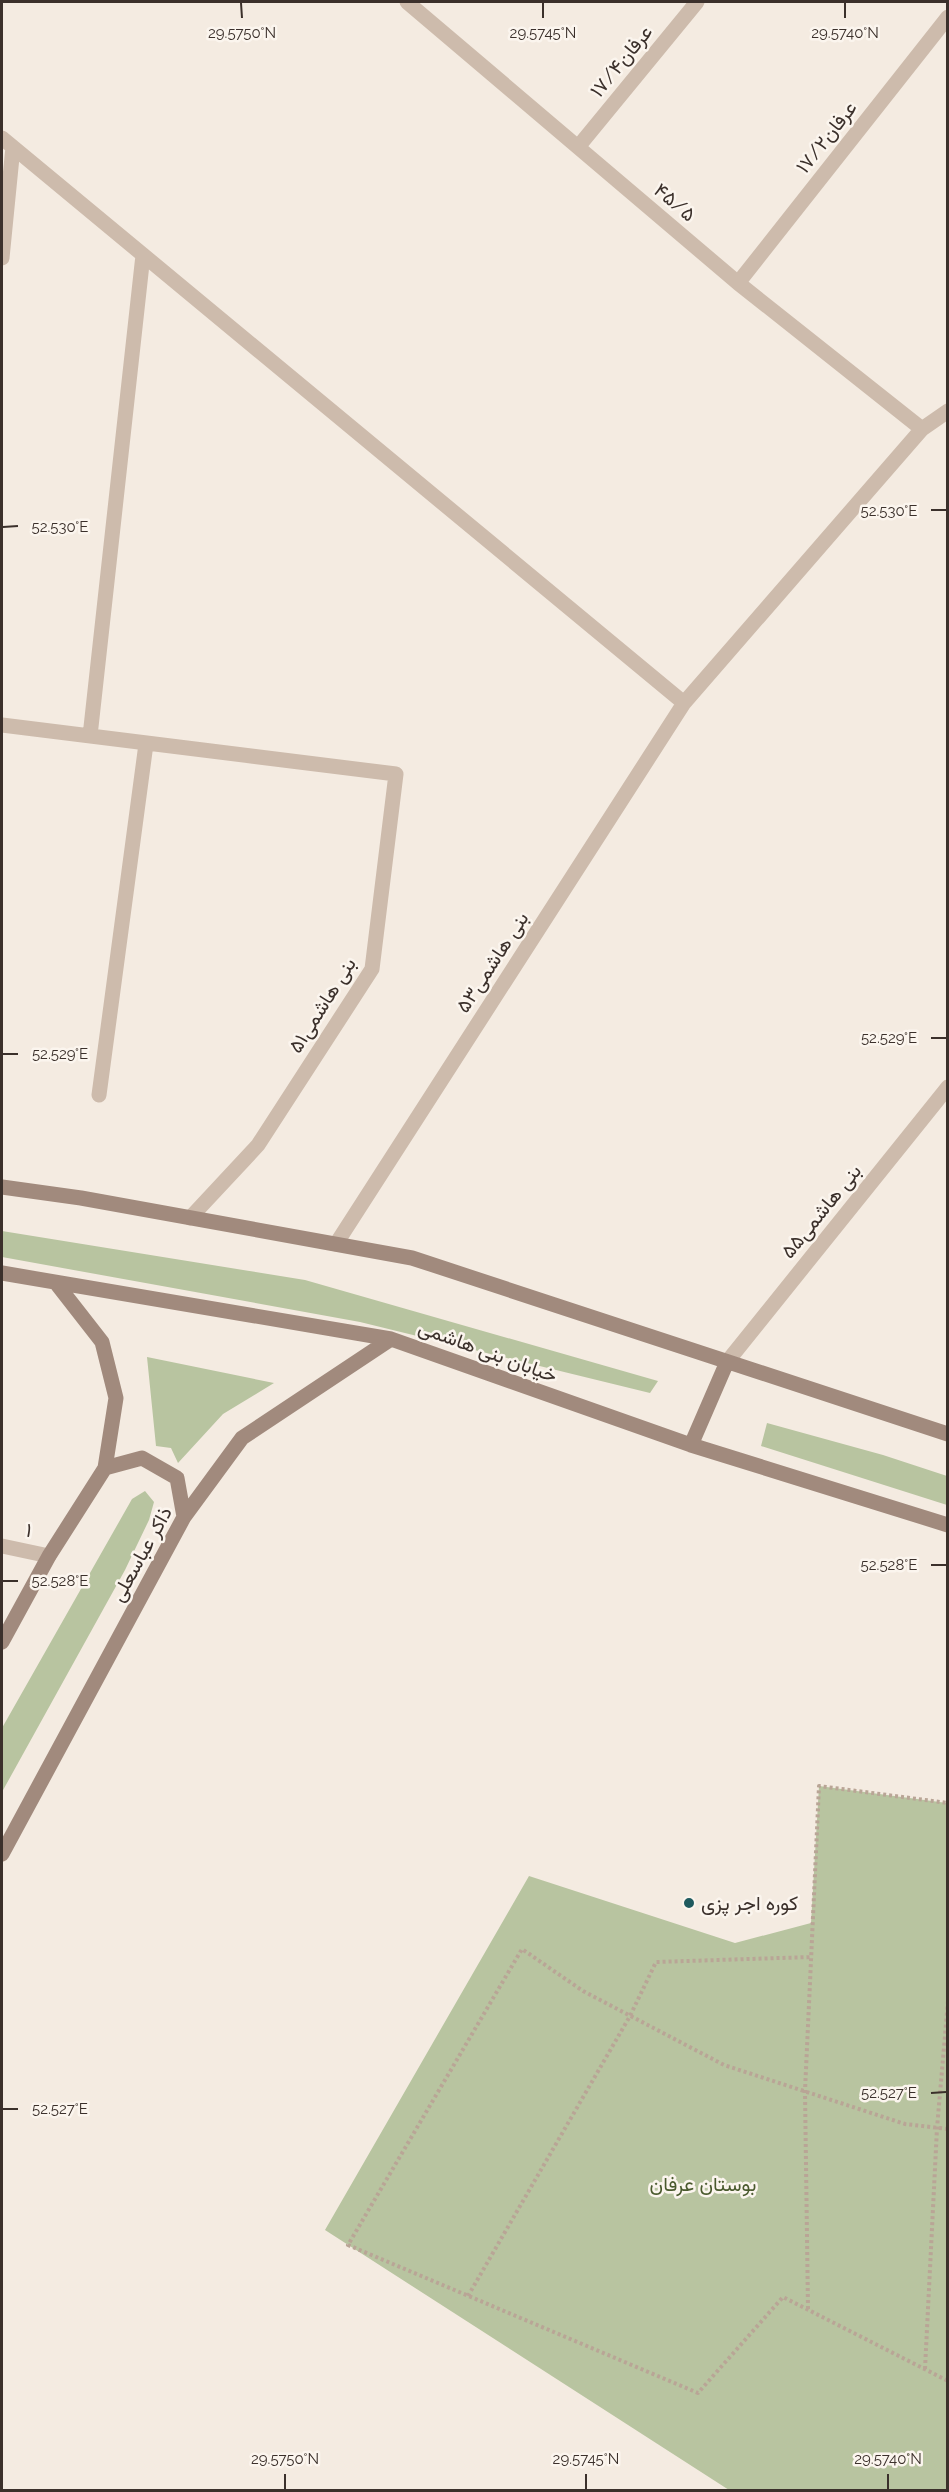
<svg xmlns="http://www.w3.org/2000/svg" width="949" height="2492" font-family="Raleway,Vazirmatn,sans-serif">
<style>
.green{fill:#b8c4a0}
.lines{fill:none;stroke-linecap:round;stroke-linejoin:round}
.path{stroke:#b9a596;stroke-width:4;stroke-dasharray:3 3;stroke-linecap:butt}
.street{stroke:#cdbbac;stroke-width:15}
.secondary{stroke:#a18a7d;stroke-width:15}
.ticks{fill:none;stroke:#3b302b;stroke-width:2}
.poi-dot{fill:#1f5a5e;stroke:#fbf5ee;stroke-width:2}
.labels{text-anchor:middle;stroke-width:5;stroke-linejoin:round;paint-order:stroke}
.street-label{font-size:20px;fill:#3b302b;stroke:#fbf5ee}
.poi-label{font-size:20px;fill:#3b302b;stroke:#fbf5ee;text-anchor:start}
.park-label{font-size:20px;fill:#4a5a2e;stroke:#fbf5ee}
.ticks-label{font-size:15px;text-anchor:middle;fill:#3b302b;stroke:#fbf5ee;stroke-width:5;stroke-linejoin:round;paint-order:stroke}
</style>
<rect width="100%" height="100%" fill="#f4ebe1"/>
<path class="green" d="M2,1231L305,1280L658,1381L650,1393L360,1322L2,1257Z
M147,1357L274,1383L223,1414L178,1463L171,1448L156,1446Z
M767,1423L883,1455L947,1476V1505L761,1446Z
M145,1491L154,1502L149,1520L125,1570L2,1792V1728L132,1499Z
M819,1786L947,1803V2490H729L325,2230L529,1876L735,1943L811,1923Z"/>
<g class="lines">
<path class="path" d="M948,2129L905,2124L724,2065L583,1991L522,1949L348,2245L698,2393L783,2297L948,2381
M468,2296L630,2016L656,1962L811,1957
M808,2309L805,2091L819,1786L948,1803
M925,2369L937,2128L948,2001"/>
<path class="street" d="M407,2L738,283L922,429
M2,138L684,703
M578,147L697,2
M2,258L13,147
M738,283L948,17
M2,725L396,774L372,969L258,1145L190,1218
M90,736L143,255
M99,1095L146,744
M336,1244L684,703L922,429L948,411
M727,1362L948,1087
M2,1546L49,1556"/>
<path class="secondary" d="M2,1187L81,1198L412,1258L948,1434
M2,1273L391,1339L691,1445L948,1525
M691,1445L727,1362
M105,1468L142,1458L177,1478L184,1517
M2,1642L49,1556L105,1468L116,1398L102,1342L56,1283
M2,1854L184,1517L242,1438L391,1339"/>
</g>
<path class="ticks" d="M241,3L242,18M543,3V18M845,3V18M931,510H946M3,527L18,526M931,1038H946M3,1054H18M931,1565H946M3,1581H18M931,2093L946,2092M3,2109H18M285,2474V2489M586,2474V2489M888,2474V2489"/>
<circle class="poi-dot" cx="689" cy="1903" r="6"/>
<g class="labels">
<g class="street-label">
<text transform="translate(621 61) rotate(-51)" y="7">۱۷/۴عرفان</text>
<text transform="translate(826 137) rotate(-52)" y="7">۱۷/۲عرفان</text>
<text transform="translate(675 202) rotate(40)" y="7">۴۵/۵</text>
<text transform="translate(492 962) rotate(-57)" y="7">بنی هاشمی۵۳</text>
<text transform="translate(322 1005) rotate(-58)" y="7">بنی هاشمی۵۱</text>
<text transform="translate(821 1211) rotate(-51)" y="7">بنی هاشمی۵۵</text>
<text transform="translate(488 1351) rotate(20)" y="7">خیابان بنی هاشمی</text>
<text transform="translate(29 1530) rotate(11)" y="7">۱</text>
<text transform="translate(141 1554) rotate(-61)" y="7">ذاکر عباسعلی</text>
</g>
<g class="poi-label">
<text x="701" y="1910">کوره اجر پزی</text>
</g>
<g class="park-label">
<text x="703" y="2191">بوستان عرفان</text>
</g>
</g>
<g class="ticks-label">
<text x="242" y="38">29.5750°N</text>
<text x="543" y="38">29.5745°N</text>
<text x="845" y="38">29.5740°N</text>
<text x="889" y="516">52.530°E</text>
<text x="60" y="532">52.530°E</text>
<text x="889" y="1043">52.529°E</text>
<text x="60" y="1059">52.529°E</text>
<text x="889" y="1570">52.528°E</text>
<text x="60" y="1586">52.528°E</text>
<text x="889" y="2098">52.527°E</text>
<text x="60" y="2114">52.527°E</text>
<text x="285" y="2464">29.5750°N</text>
<text x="586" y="2464">29.5745°N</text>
<text x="888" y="2464">29.5740°N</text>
</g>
<rect width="949" height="2492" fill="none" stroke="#3b302b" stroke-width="6"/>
</svg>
